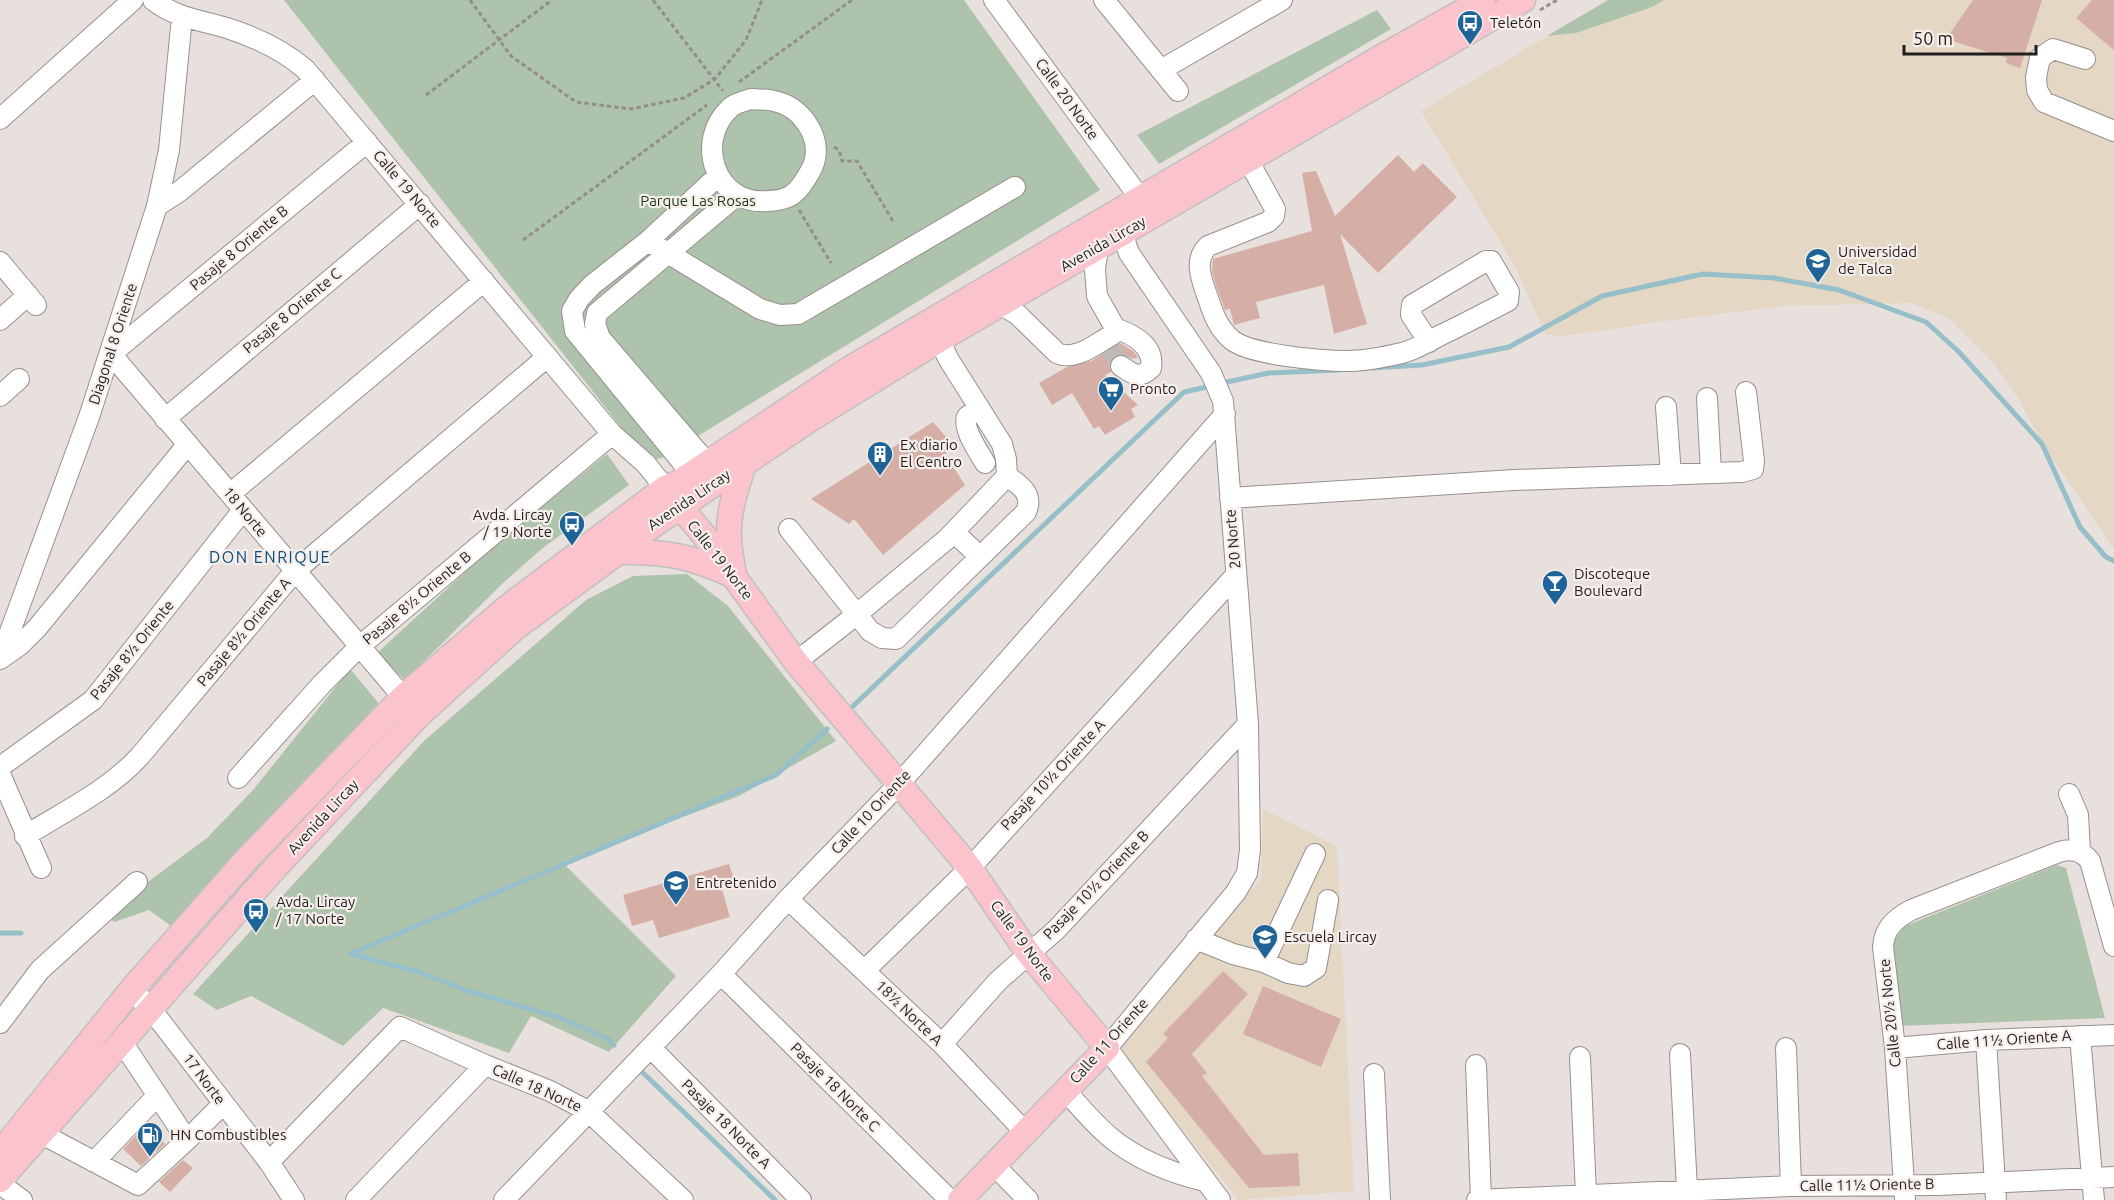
<svg xmlns="http://www.w3.org/2000/svg" width="2114" height="1200" font-family="Ubuntu,sans-serif">
<style>
.education{fill:#e4d7c3}
.green{fill:#aec3ab}
.lines{fill:none;stroke-linecap:round;stroke-linejoin:round}
.stream{stroke:#96bfca;stroke-width:5}
.building{fill:#d5afa6}
.minor-tunnel{stroke:#c0b9b7;stroke-width:20;stroke-dasharray:20 10;stroke-linecap:butt}
.minor-casing{stroke:#97908d;stroke-width:22}
.major-casing{stroke:#c1c0c0;stroke-width:27}
.path{stroke:#938d8b;stroke-width:3;stroke-dasharray:4.5 3;stroke-linecap:butt}
.minor{stroke:#fff;stroke-width:20}
.major{stroke:#fbc3cb;stroke-width:24}
.labels{text-anchor:middle;stroke-width:4.5;stroke-linejoin:round;paint-order:stroke}
.poi-label{font-size:15px;fill:#211e1d;stroke:#f5eeea;text-anchor:start}
.street-label{font-size:15px;fill:#211e1d;stroke:#f5eeea}
.park-label{font-size:15px;fill:#193c15;stroke:#f5eeea}
.neighbourhood-label{font-size:16px;letter-spacing:1.5px;fill:#0b4f7e;stroke:#f5eeea}
</style>
<rect width="100%" height="100%" fill="#e8e0dd"/>
<path class="education" d="M1608,0H2114V548L2042,444L2021,403L1995,365L1949,318L1910,303L1783,306L1665,321L1564,336L1546,335L1514,265L1421,111Z
M1263,809L1337,846L1354,1191L1238,1200L1113,1041L1261,879Z"/>
<path class="green" d="M284,0H964L1100,190L662,458L650,460L643,455Z
M1608,0H1664L1652,7L1576,33L1547,36Z
M1377,10L1391,29L1159,164L1137,135Z
M607,454L629,485L544,547L504,582L405,680L376,654L488,551Z
M687,574L728,606L836,741L739,796L562,862L676,976L609,1052L531,1016L509,1053L383,1008L343,1046L251,996L217,1010L193,994L424,741L586,600L633,576Z
M350,669L381,706L171,926L149,910L114,922L106,913L207,838L253,790Z
M2057,865L2066,868L2105,1018L1898,1026L1893,941L1905,926Z"/>
<g class="lines">
<path class="stream" d="M1372,368L1422,365L1509,347L1602,296L1703,274L1774,278L1839,290L1926,322L1958,351L2042,444L2080,527L2106,557L2114,561
M1227,382L1269,373L1339,370
M851,708L1184,392L1207,387
M0,933H21
M350,954L776,775L827,729
M350,954L419,972L468,991L561,1018L608,1039L614,1045
M638,1068L775,1200"/>
</g>
<path class="building" d="M1973,0H2042L2020,68L2006,63L2007,58L1946,39Z
M2092,0H2114V50L2076,18Z
M1398,155L1414,172L1423,163L1457,197L1378,273L1340,234L1367,324L1334,334L1324,285L1256,302L1260,318L1234,325L1230,309L1225,310L1215,283L1212,271L1213,259L1312,231L1302,173L1316,171L1335,216Z
M1120,343L1133,351L1138,357L1133,359L1122,354L1115,356L1109,365L1111,372L1105,375L1138,405L1131,409L1135,417L1105,435L1099,426L1094,429L1072,393L1052,405L1039,383L1067,367L1091,361Z
M933,422L955,447L945,454L965,485L883,555L854,519L849,524L811,499Z
M729,864L735,882L721,886L730,917L659,938L653,920L632,926L623,895Z
M1223,971L1248,994L1192,1054L1207,1073L1202,1076L1264,1155L1298,1153L1300,1186L1249,1188L1146,1062L1168,1038L1163,1034Z
M1263,986L1341,1019L1321,1067L1243,1034Z
M146,1125L165,1144L141,1166L123,1149Z
M183,1160L193,1168L170,1192L159,1182Z"/>
<g class="lines">
<path class="minor-tunnel" d="M1108,345L1121,366"/>
<g class="minor-casing">
<path id="minor" d="M153,0C176,18 200,20 227,28C255,37 283,50 305,69L612,434L646,464L665,488
M994,0L1140,198
M1104,0L1178,91
M2085,59L2053,49L2040,58L2036,77L2037,90L2044,102L2114,131
M1161,70L1282,0
M751,99C759,100 767,99 774,101C800,106 820,134 815,159C814,166 809,174 805,180C795,196 787,200 768,201C715,206 694,141 730,108C735,103 745,101 751,99Z
M0,119L133,0
M367,142L111,354L403,697
M1248,160L1275,209L1274,216L1268,222L1208,246C1192,261 1203,283 1209,301C1214,316 1219,329 1232,340C1251,355 1322,361 1347,361C1364,361 1385,357 1402,353C1414,350 1428,342 1439,336C1462,325 1485,313 1508,301L1509,292L1491,261H1486L1412,305L1411,315L1429,342
M157,206L180,191L315,80
M1122,233L1129,253L1211,373L1223,401L1248,724L1250,850L1247,873L1236,892L1107,1048L1220,1200
M648,241L760,309L780,315L798,314L1015,187
M0,262L36,305
M1001,304L1018,315L1057,353C1075,362 1097,343 1112,335L1115,328L1097,296L1095,269L1098,247
M0,320L28,295
M1115,328C1132,334 1155,345 1151,368C1139,380 1133,374 1121,366
M0,396L19,379
M1707,398L1711,473
M1666,407L1671,475
M980,409C976,411 970,413 967,417C962,428 980,454 985,463
M165,419L420,204
M707,463L600,338L595,324L597,313L736,196
M691,473L575,331L572,311L579,299L592,285L648,241L718,176
M230,494L484,281
M1230,498L1514,480L1742,472L1753,469L1754,461L1746,392
M789,529L870,631L882,638L896,639L1026,512C1034,494 1020,485 1007,476L1006,459L1002,444L949,360L939,340
M954,532L980,557
M0,659L89,417L157,206L169,150L182,17
M0,659L20,645L37,628L187,445
M796,662L856,615L947,539L1007,476
M0,767L93,700L243,510
M0,774L41,868
M238,778L322,684L360,646L612,434
M2069,794L2078,815L2080,852
M25,836C65,811 109,790 140,756L295,571L547,357
M788,899L942,1044L1025,1132
M1196,939L1233,954L1264,962L1315,854
M1264,962L1288,973L1304,976L1316,968L1328,900
M865,970L970,868L1236,575
M721,974L950,1200
M132,989L157,1017L269,1162L294,1200
M0,1023L40,970L137,882
M2080,1036L2094,1200
M1986,1040L1996,1200
M942,1044L998,981L1056,930L1248,724
M651,1048L801,1200
M1786,1048L1791,1186
M1895,1048L1986,1040L2114,1035
M1680,1054L1687,1190
M1580,1057L1586,1195
M1476,1065L1481,1200
M1374,1074L1380,1200
M1065,1090C1080,1107 1094,1124 1111,1138C1138,1160 1171,1173 1205,1181
M42,1134L138,1185L187,1140L122,1042
M187,1140L223,1104
M94,1162L157,1096
M269,1162L400,1027L485,1065L550,1091L588,1111L683,1200
M994,1165L1028,1200
M0,1184L22,1200
M356,1200L485,1065
M504,1200L721,974L788,899L899,784L1225,414
M1477,1200L1791,1186L1938,1185L2114,1177
M1905,1200L1895,1048L1883,947C1884,928 1895,919 1911,910L2059,852C2072,848 2082,851 2090,861L2114,946"/>
</g>
<g class="major-casing">
<path id="major" d="M670,495L703,534L796,662L970,868L1029,954L1107,1048L960,1200
M618,552C665,551 690,556 732,575
M734,574C732,562 729,549 729,536C728,511 737,485 745,462
M0,1153L132,989L246,860L403,697L509,606L665,488L676,484L849,369L1378,59L1483,0
M0,1180L274,869L419,715L516,627L618,552L643,532L809,420L939,340L1523,0"/>
</g>
<path class="path" d="M470,0L511,56L576,102L631,109L684,98L715,79L746,40L762,0
M653,0L723,91
M1540,10L1557,0
M739,82L852,0
M426,95L552,0
M834,147L839,150L842,161H857L894,223
M799,210L831,263
M523,240L707,105"/>
<use href="#minor" class="minor"/>
<use href="#major" class="major"/>
</g>
<defs>
<g id="bus-pin" transform="scale(1.35)"><path d="M0 17L-7.5 6A9.5 9.5 0 1 1 7.5 6Z" fill="#1e6498" stroke="#f5eeea"/><path d="M-5-6H5V4H4V6H2V4H-2V6H-4V4H-5ZM-3.5-4V0h7V-4ZM-3.5 1.2v1.5H-2V1.2ZM2 1.2v1.5H3.5V1.2Z" fill="#fff"/></g>
<g id="university-pin" transform="scale(1.35)"><path d="M0 17L-7.5 6A9.5 9.5 0 1 1 7.5 6Z" fill="#1e6498" stroke="#f5eeea"/><path d="M0-5L7-2L0 1L-7-2ZM-4 1L0 2.5L4 1V4Q0 6-4 4Z" fill="#fff"/></g>
<g id="supermarket-pin" transform="scale(1.35)"><path d="M0 17L-7.5 6A9.5 9.5 0 1 1 7.5 6Z" fill="#1e6498" stroke="#f5eeea"/><path d="M-6-5.5h2.5l.6 2H6L4.5 2H-2.5L-4.4-4H-6ZM-1.5 3.2a1.3 1.3 0 1 0 .1 0ZM3 3.2a1.3 1.3 0 1 0 .1 0Z" fill="#fff"/></g>
<g id="building-pin" transform="scale(1.35)"><path d="M0 17L-7.5 6A9.5 9.5 0 1 1 7.5 6Z" fill="#1e6498" stroke="#f5eeea"/><path d="M-4-6H4V6H1V3H-1V6H-4ZM-2.5-4.3h1.7v1.8h-1.7ZM.8-4.3h1.7v1.8H.8ZM-2.5-1h1.7V.8h-1.7ZM.8-1h1.7V.8H.8Z" fill="#fff"/></g>
<g id="bar-pin" transform="scale(1.35)"><path d="M0 17L-7.5 6A9.5 9.5 0 1 1 7.5 6Z" fill="#1e6498" stroke="#f5eeea"/><path d="M-6-5H6L.8 .8V4.5H3.5V6h-7V4.5H-.8V.8Z" fill="#fff"/></g>
<g id="school-pin" transform="scale(1.35)"><path d="M0 17L-7.5 6A9.5 9.5 0 1 1 7.5 6Z" fill="#1e6498" stroke="#f5eeea"/><path d="M0-5L7-2L0 1L-7-2ZM-4 1L0 2.5L4 1V4Q0 6-4 4Z" fill="#fff"/></g>
<g id="fuel-pin" transform="scale(1.35)"><path d="M0 17L-7.5 6A9.5 9.5 0 1 1 7.5 6Z" fill="#1e6498" stroke="#f5eeea"/><path d="M-5.5-6h7V0h2V4h1.3V-2.5L3-4.5l.8-.8L6-3V5H2.5V1h-1V6h-7ZM-4.2-4.7v3.2H.2V-4.7Z" fill="#fff"/></g>
</defs>
<g fill-rule="evenodd">
<use href="#bus-pin" x="1470" y="23"/>
<use href="#university-pin" x="1818" y="261"/>
<use href="#supermarket-pin" x="1111" y="389"/>
<use href="#building-pin" x="880" y="454"/>
<use href="#bus-pin" x="572" y="524"/>
<use href="#bar-pin" x="1555" y="583"/>
<use href="#school-pin" x="676" y="883"/>
<use href="#bus-pin" x="256" y="911"/>
<use href="#school-pin" x="1265" y="937"/>
<use href="#fuel-pin" x="150" y="1135"/>
</g>
<g class="labels">
<g class="poi-label">
<text x="1490" y="28">Teletón</text>
<text x="1838" y="257">Universidad<tspan x="1838" dy="17">de Talca</tspan></text>
<text x="1130" y="394">Pronto</text>
<text x="900" y="450">Ex diario<tspan x="900" dy="17">El Centro</tspan></text>
<text x="552" y="520" text-anchor="end">Avda. Lircay<tspan x="552" dy="17">/ 19 Norte</tspan></text>
<text x="1574" y="579">Discoteque<tspan x="1574" dy="17">Boulevard</tspan></text>
<text x="696" y="888">Entretenido</text>
<text x="276" y="907">Avda. Lircay<tspan x="276" dy="17">/ 17 Norte</tspan></text>
<text x="1284" y="942">Escuela Lircay</text>
<text x="170" y="1140">HN Combustibles</text>
</g>
<g class="street-label">
<text transform="translate(1067 99) rotate(54)" y="5">Calle 20 Norte</text>
<text transform="translate(407 189) rotate(50)" y="5">Calle 19 Norte</text>
<text transform="translate(1103 244) rotate(-30)" y="5">Avenida Lircay</text>
<text transform="translate(239 248) rotate(-40)" y="5">Pasaje 8 Oriente B</text>
<text transform="translate(292 311) rotate(-40)" y="5">Pasaje 8 Oriente C</text>
<text transform="translate(113 344) rotate(-72)" y="5">Diagonal 8 Oriente</text>
<text transform="translate(689 500) rotate(-34)" y="5">Avenida Lircay</text>
<text transform="translate(245 512) rotate(50)" y="5">18 Norte</text>
<text transform="translate(1233 539) rotate(-95)" y="5">20 Norte</text>
<text transform="translate(720 560) rotate(52)" y="5">Calle 19 Norte</text>
<text transform="translate(417 598) rotate(-40)" y="5">Pasaje 8½ Oriente B</text>
<text transform="translate(244 632) rotate(-50)" y="5">Pasaje 8½ Oriente A</text>
<text transform="translate(132 650) rotate(-51)" y="5">Pasaje 8½ Oriente</text>
<text transform="translate(1053 775) rotate(-47)" y="5">Pasaje 10½ Oriente A</text>
<text transform="translate(871 812) rotate(-47)" y="5">Calle 10 Oriente</text>
<text transform="translate(323 817) rotate(-47)" y="5">Avenida Lircay</text>
<text transform="translate(1096 885) rotate(-46)" y="5">Pasaje 10½ Oriente B</text>
<text transform="translate(1022 941) rotate(54)" y="5">Calle 19 Norte</text>
<text transform="translate(909 1013) rotate(44)" y="5">18½ Norte A</text>
<text transform="translate(1890 1013) rotate(-96)" y="5">Calle 20½ Norte</text>
<text transform="translate(2004 1040) rotate(-4)" y="5">Calle 11½ Oriente A</text>
<text transform="translate(1109 1041) rotate(-48)" y="5">Calle 11 Oriente</text>
<text transform="translate(204 1079) rotate(53)" y="5">17 Norte</text>
<text transform="translate(835 1087) rotate(45)" y="5">Pasaje 18 Norte C</text>
<text transform="translate(537 1088) rotate(24)" y="5">Calle 18 Norte</text>
<text transform="translate(726 1124) rotate(45)" y="5">Pasaje 18 Norte A</text>
<text transform="translate(1867 1185) rotate(-1)" y="5">Calle 11½ Oriente B</text>
</g>
<g class="park-label">
<text x="698" y="206">Parque Las Rosas</text>
</g>
<g class="neighbourhood-label">
<text x="270" y="563">DON ENRIQUE</text>
</g>
</g>
<path d="M1904 45v9h132v-9" fill="none" stroke="#211e1d" stroke-width="3"/>
<text x="1913" y="45" font-size="18" fill="#211e1d" stroke="#f5eeea" stroke-width="4.5" paint-order="stroke">50 m</text>
</svg>
